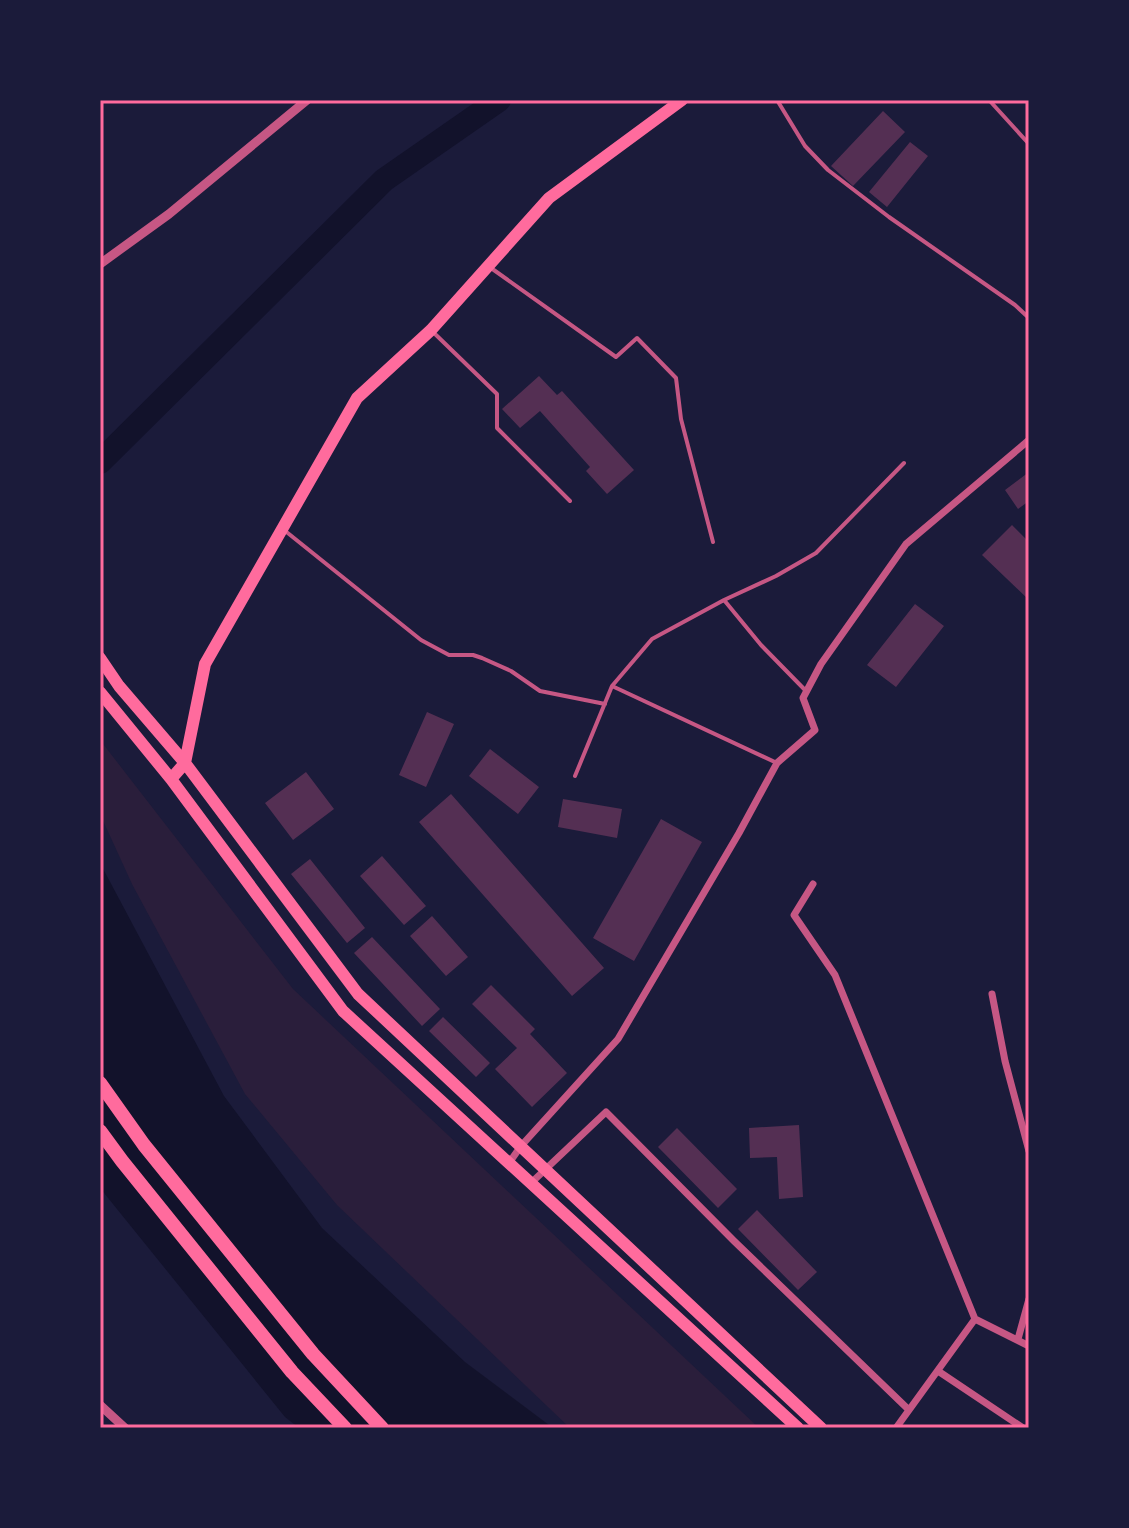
<svg xmlns="http://www.w3.org/2000/svg" width="1129" height="1528" font-family="'Source Sans 3',sans-serif">
<style>
.green{fill:#2a1e3b}
.water{fill:#12122b}
.lines{fill:none;stroke-linecap:round;stroke-linejoin:round}
.river{stroke:#12122b;stroke-width:24}
.building{fill:#542f53}
.service{stroke:#c65784;stroke-width:4}
.minor{stroke:#c65784;stroke-width:7}
.tertiary{stroke:#c65784;stroke-width:9}
.trunk{stroke:#ff6b9d;stroke-width:12}
.motorway{stroke:#ff6b9d;stroke-width:14}
.neatline{fill:none;stroke:#ff6b9d;stroke-width:3}
</style>
<rect width="100%" height="100%" fill="#1b1b3a"/>
<path class="green" d="M100,740L293,989L759,1428H570L337,1205L245,1094L132,884L100,814Z"/>
<path class="water" d="M100,863L224,1096L322,1228L465,1362L553,1428H299L285,1417L100,1188Z"/>
<g class="lines">
<path class="river" d="M100,462L384,180L499,100"/>
</g>
<path class="building" d="M883,111L905,132L853,186L831,166Z
M910,142L928,156L887,207L869,192Z
M539,376L557,395L562,391L634,470L607,494L586,471L590,467L540,411L520,428L502,409Z
M1029,472V501L1018,509L1005,490Z
M1012,525L1029,542V600L982,555Z
M915,604L944,626L896,687L867,665Z
M427,712L454,724L426,787L399,775Z
M490,749L539,787L518,814L469,776Z
M306,772L334,809L293,840L265,803Z
M451,794L604,968L572,996L419,822Z
M563,799L622,809L617,838L558,827Z
M661,819L702,842L634,961L593,938Z
M382,856L426,906L404,925L360,876Z
M310,859L365,928L347,943L291,874Z
M432,916L468,957L446,976L410,936Z
M372,937L440,1009L422,1026L354,953Z
M491,985L535,1029L530,1034L567,1073L532,1107L495,1069L517,1048L472,1004Z
M443,1017L490,1063L476,1077L429,1031Z
M799,1125L803,1197L779,1199L777,1157L750,1158L749,1128Z
M677,1128L737,1189L718,1208L658,1147Z
M757,1210L817,1272L798,1290L738,1229Z"/>
<g class="lines">
<path class="service" d="M777,100L805,146L828,170L889,217L1015,305L1029,318
M989,100L1029,144
M491,268L616,357L637,338L676,378L681,419L713,542
M434,333L497,394V428L570,501
M284,530L421,640L449,655H473L482,658L511,671L540,691L605,704
M724,600L761,645L806,691
M612,686L652,639L724,600L776,576L816,553L904,463
M575,776L612,686L777,763"/>
<path class="minor" d="M813,884L794,915L835,975L975,1319L1029,1346
M992,994L1005,1061L1029,1151
M509,1163L521,1146L618,1039L739,833L777,763L815,730L803,698L821,664L906,544L1029,440
M531,1183L606,1112L734,1241L909,1410
M1018,1339L1029,1299
M938,1371L1023,1428
M896,1428L975,1319"/>
<path class="tertiary" d="M100,264L169,214L307,100
M100,1405L125,1428"/>
<path class="trunk" d="M100,658L119,686L185,763L358,994L821,1428
M100,692L171,779L343,1011L798,1428
M171,779L185,763L205,664L357,398L431,330L549,198L682,100"/>
<path class="motorway" d="M100,1083L144,1145L313,1354L382,1428
M100,1131L122,1161L292,1372L345,1428"/>
</g>
<rect width="1129" height="1528" fill="none" stroke="#1b1b3a" stroke-width="204"/>
<rect x="102" y="102" width="925" height="1324" class="neatline"/>
</svg>
